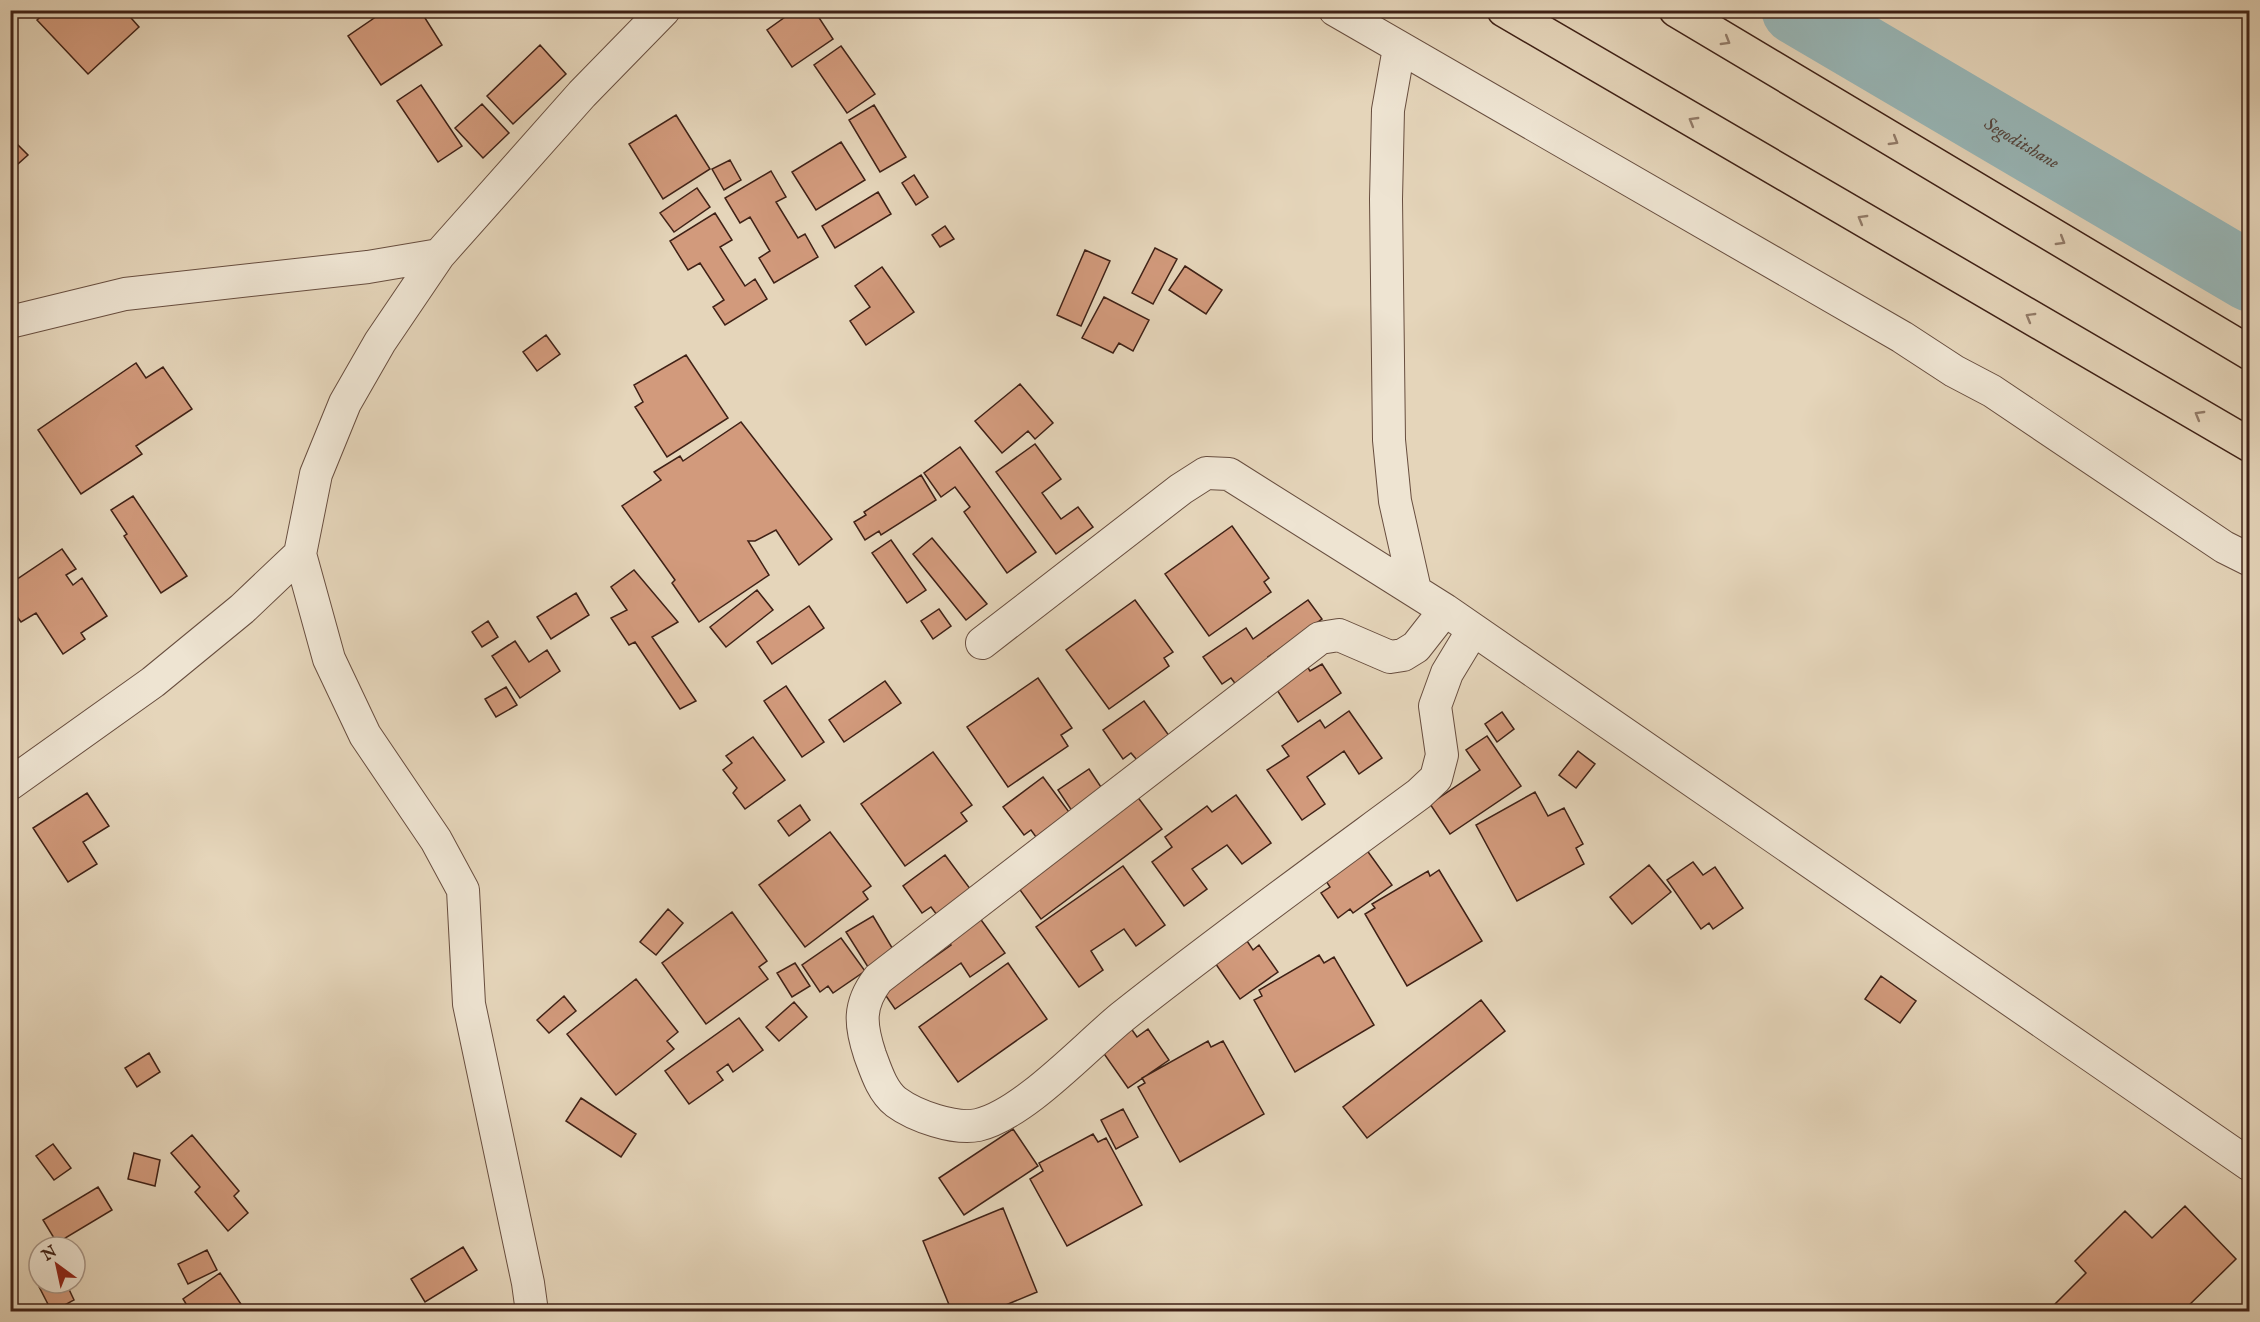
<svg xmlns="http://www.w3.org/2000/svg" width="2260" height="1322" font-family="'IM FELL English',serif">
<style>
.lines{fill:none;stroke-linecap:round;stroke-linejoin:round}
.river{stroke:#98b7b8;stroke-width:69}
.building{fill:#d29a7c;stroke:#3f2116;stroke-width:1.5}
.street-casing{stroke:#684e3f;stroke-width:34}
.primary-casing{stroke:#3f2116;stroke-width:36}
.street{stroke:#eee4d2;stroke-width:32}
.primary{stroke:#e5d5ba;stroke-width:33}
.oneway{stroke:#927b68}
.labels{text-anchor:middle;stroke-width:4.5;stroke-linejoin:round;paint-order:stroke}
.water-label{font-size:18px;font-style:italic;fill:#55463e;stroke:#eee4d2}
</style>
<rect width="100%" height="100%" fill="#e5d5ba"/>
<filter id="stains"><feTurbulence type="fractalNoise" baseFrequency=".00333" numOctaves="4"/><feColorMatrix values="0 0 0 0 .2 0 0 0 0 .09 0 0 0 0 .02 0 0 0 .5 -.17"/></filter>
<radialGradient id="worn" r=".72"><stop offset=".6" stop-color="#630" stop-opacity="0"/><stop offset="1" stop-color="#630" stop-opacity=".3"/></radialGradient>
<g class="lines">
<path class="river" id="s1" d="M1796,10L2250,277"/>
</g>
<path class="building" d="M48,10H124L139,27L88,74L37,20Z
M386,10H420L442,45L381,85L348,36Z
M795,10H814L833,39L792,67L767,30Z
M540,45L566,74L513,124L487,96Z
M841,46L875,94L847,113L814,65Z
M421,85L462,146L438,162L397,101Z
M482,104L509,133L483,158L455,128Z
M874,105L906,157L880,172L849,120Z
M676,115L710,169L663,199L629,144Z
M841,142L865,180L816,210L792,172Z
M16,143L28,155L10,171V148Z
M730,160L741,180L724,190L712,169Z
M771,171L786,197L776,202L798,238L805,234L818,257L774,283L759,258L770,251L750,217L740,223L725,198Z
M914,175L928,197L916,205L902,183Z
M697,188L710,207L674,232L660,213Z
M878,192L891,214L835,248L822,226Z
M715,213L732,240L720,247L745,286L755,279L767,299L725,325L713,307L724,300L700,263L688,270L670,241Z
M945,226L954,239L940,247L932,235Z
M1155,248L1177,259L1153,304L1132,293Z
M1085,250L1110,261L1081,326L1057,315Z
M1185,266L1222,290L1206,314L1169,290Z
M882,267L914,312L866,345L850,321L870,307L855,286Z
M1104,297L1149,320L1133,351L1119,343L1113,353L1082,338Z
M546,335L560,354L537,371L523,352Z
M686,355L728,418L667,457L635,407L643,402L634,385Z
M136,363L146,378L163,367L192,409L136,446L142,454L81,494L38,430Z
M1020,384L1053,423L1035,439L1028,431L1002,453L975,421Z
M741,422L832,539L799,565L776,530L755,541H748L769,575L699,622L672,583L675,580L622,506L661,480L654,472L680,456L683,461Z
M1035,444L1061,479L1042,493L1061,519L1078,507L1093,527L1056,554L996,472Z
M960,447L1036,552L1007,573L964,512L970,507L955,487L941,497L924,473Z
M921,475L936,500L881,535L879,531L865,540L854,522L866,515L864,512Z
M133,496L187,576L161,593L124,536L127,534L111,510Z
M1232,526L1269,578L1264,582L1271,592L1209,636L1165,574Z
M932,538L987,604L966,620L913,554Z
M891,540L926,590L907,603L872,553Z
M62,549L76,569L66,575L73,585L82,578L107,616L81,633L85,639L63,654L36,613L21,622L10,607V584Z
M634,570L678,622L652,637L696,701L680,709L635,642L629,645L611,618L627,610L611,587Z
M757,590L773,610L726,647L710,627Z
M576,593L589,615L551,639L537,617Z
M1135,600L1173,652L1164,658L1169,666L1109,709L1066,650Z
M1308,600L1322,619L1268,657L1272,662L1237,686L1231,678L1222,684L1203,657L1246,628L1253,639Z
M809,606L824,628L772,664L757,642Z
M939,609L951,626L933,639L921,621Z
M488,621L498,637L482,647L472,632Z
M515,641L529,662L547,650L560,671L520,698L492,656Z
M1322,664L1341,693L1298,722L1275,687L1307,666L1310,671Z
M1038,678L1072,728L1061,735L1068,746L1008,787L967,727Z
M885,681L901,703L844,742L829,720Z
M786,686L824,742L802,757L764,701Z
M506,687L517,705L496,717L485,699Z
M1144,701L1170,737L1137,760L1131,753L1123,759L1103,730Z
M1349,711L1382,758L1359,774L1344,751L1307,777L1325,804L1302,820L1267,770L1289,756L1282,746L1320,720L1325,728Z
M1502,712L1514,729L1497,742L1485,724Z
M1487,736L1521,786L1450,834L1430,804L1480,770L1466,750Z
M753,737L785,780L745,809L733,793L737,788L723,770L732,763L726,756Z
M1578,751L1595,764L1576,788L1559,775Z
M933,752L972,805L961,813L967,821L905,866L861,804Z
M1089,769L1103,790L1072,811L1058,790Z
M1043,777L1069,812L1036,837L1031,830L1024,835L1003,807Z
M1133,791L1162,829L1041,919L1013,880Z
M1535,792L1548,816L1564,808L1583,844L1576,848L1584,864L1517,901L1476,825Z
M87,793L109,826L83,842L97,864L68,882L33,828Z
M1236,795L1271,843L1242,864L1227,845L1192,869L1207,889L1184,906L1152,862L1172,847L1165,837L1207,806L1212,812Z
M800,805L810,820L789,836L778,821Z
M830,832L871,886L863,892L868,899L805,947L759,885Z
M1366,849L1392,885L1353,913L1350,909L1338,918L1321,893L1330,887L1324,878Z
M945,855L971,890L937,915L931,907L922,913L903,886Z
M1693,862L1703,875L1715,867L1743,908L1713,929L1709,923L1701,929L1667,880Z
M1649,865L1671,892L1632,924L1610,897Z
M1123,866L1165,925L1136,946L1124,929L1091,951L1103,970L1079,987L1036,927Z
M1439,870L1482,941L1407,986L1365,914L1375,908L1372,904L1428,871L1430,876Z
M668,909L683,923L656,955L640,942Z
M732,912L767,961L759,967L768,979L706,1024L662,963Z
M873,916L894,951L868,967L846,932Z
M979,917L1005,953L970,977L961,963L895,1009L884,993L951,945L947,939Z
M841,938L865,971L833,993L828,986L820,992L802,965Z
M1245,938L1253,950L1259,945L1278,972L1240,999L1213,960Z
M1319,955L1324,963L1334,957L1374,1025L1295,1072L1254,1000L1262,996L1259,990Z
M795,963L810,986L792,997L777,973Z
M1008,963L1047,1019L958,1082L919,1027Z
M1881,976L1916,1001L1900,1023L1865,999Z
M636,979L678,1032L667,1041L674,1049L616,1095L567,1034Z
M564,996L576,1011L549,1033L537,1020Z
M1481,1000L1505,1031L1367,1138L1343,1107Z
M794,1002L807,1017L779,1041L766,1027Z
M739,1018L763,1050L733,1072L728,1064L717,1072L723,1080L689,1104L665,1071Z
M1130,1027L1137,1037L1148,1029L1169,1060L1128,1088L1100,1048Z
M1208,1041L1211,1047L1223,1041L1264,1114L1180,1162L1138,1087L1145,1083L1142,1078Z
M149,1053L160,1072L137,1087L125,1068Z
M581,1098L636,1134L621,1157L566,1121Z
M1123,1109L1138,1137L1116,1149L1101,1120Z
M1013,1129L1038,1166L964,1215L939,1178Z
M1093,1134L1098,1142L1106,1138L1142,1205L1067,1246L1030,1179L1043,1171L1039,1163Z
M192,1135L239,1191L234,1196L248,1213L228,1231L195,1192L200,1187L171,1153Z
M53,1144L71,1168L54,1180L36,1156Z
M134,1153L160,1160L155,1186L128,1179Z
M98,1187L112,1210L57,1243L43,1220Z
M2185,1206L2236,1259L2182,1312H2047L2086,1273L2075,1261L2125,1211L2152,1238Z
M1003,1208L1037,1292L989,1312H952L923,1241Z
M463,1247L477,1270L425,1302L411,1279Z
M207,1250L217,1270L188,1284L178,1264Z
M39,1269V1283H66L74,1300L52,1312L32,1273Z
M220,1273L243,1307L237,1312H191L183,1299Z"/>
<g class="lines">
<g class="street-casing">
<path id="street" d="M1335,10L1902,337L1954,371L1992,391L2224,547L2250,560
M1399,48L1388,110L1386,199L1389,440L1395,501L1415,590
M10,322L125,294L368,267L439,255
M1445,610L1416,647L1403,655L1390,657L1339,635L1320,638L878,979C858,1005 860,1025 870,1055C876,1071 882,1091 896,1102C915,1116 955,1130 978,1125C1024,1114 1084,1048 1122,1017C1219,940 1320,867 1419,794L1436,778L1442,755L1435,706L1447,673L1473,630
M982,643L1181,489L1206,473L1229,474L1445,610L2250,1165
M10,784L153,682L242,609L300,554
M532,1312L528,1283L469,1004L463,890L436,840L365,735L329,659L300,554L316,474L345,403L380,342L439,255L582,94L664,10"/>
</g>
<g class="primary-casing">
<path id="primary" d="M1504,10L2250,445
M1676,10L2250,353"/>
</g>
<use href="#street" class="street"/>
<use href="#primary" class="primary"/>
</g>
<defs><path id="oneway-chevron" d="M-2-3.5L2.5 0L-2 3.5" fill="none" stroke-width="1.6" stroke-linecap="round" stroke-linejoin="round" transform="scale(1.5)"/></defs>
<g class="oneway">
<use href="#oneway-chevron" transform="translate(1726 41) rotate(31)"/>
<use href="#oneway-chevron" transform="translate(1693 121) rotate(-150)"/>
<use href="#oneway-chevron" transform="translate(1894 141) rotate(31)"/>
<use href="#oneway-chevron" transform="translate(1862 219) rotate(-150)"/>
<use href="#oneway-chevron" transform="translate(2061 241) rotate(31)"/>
<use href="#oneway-chevron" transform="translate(2030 317) rotate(-150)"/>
<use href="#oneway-chevron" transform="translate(2199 415) rotate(-150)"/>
</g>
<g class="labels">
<g class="water-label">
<text dy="6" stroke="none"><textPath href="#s1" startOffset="262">Segoditshane</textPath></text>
</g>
</g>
<rect width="2260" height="1322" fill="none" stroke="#e5d5ba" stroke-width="36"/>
<rect x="12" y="12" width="2236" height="1298" fill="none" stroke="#3f2116" stroke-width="3"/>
<rect x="18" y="18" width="2224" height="1286" fill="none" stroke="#3f2116" stroke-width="1.5"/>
<g transform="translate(57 1265) rotate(327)"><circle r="28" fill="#eee4d2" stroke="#a89687" stroke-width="1.5"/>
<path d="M0-4.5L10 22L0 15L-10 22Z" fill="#8f2418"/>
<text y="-9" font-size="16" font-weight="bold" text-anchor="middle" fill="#3f2116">N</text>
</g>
<rect width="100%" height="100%" filter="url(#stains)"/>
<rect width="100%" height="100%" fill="url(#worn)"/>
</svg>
